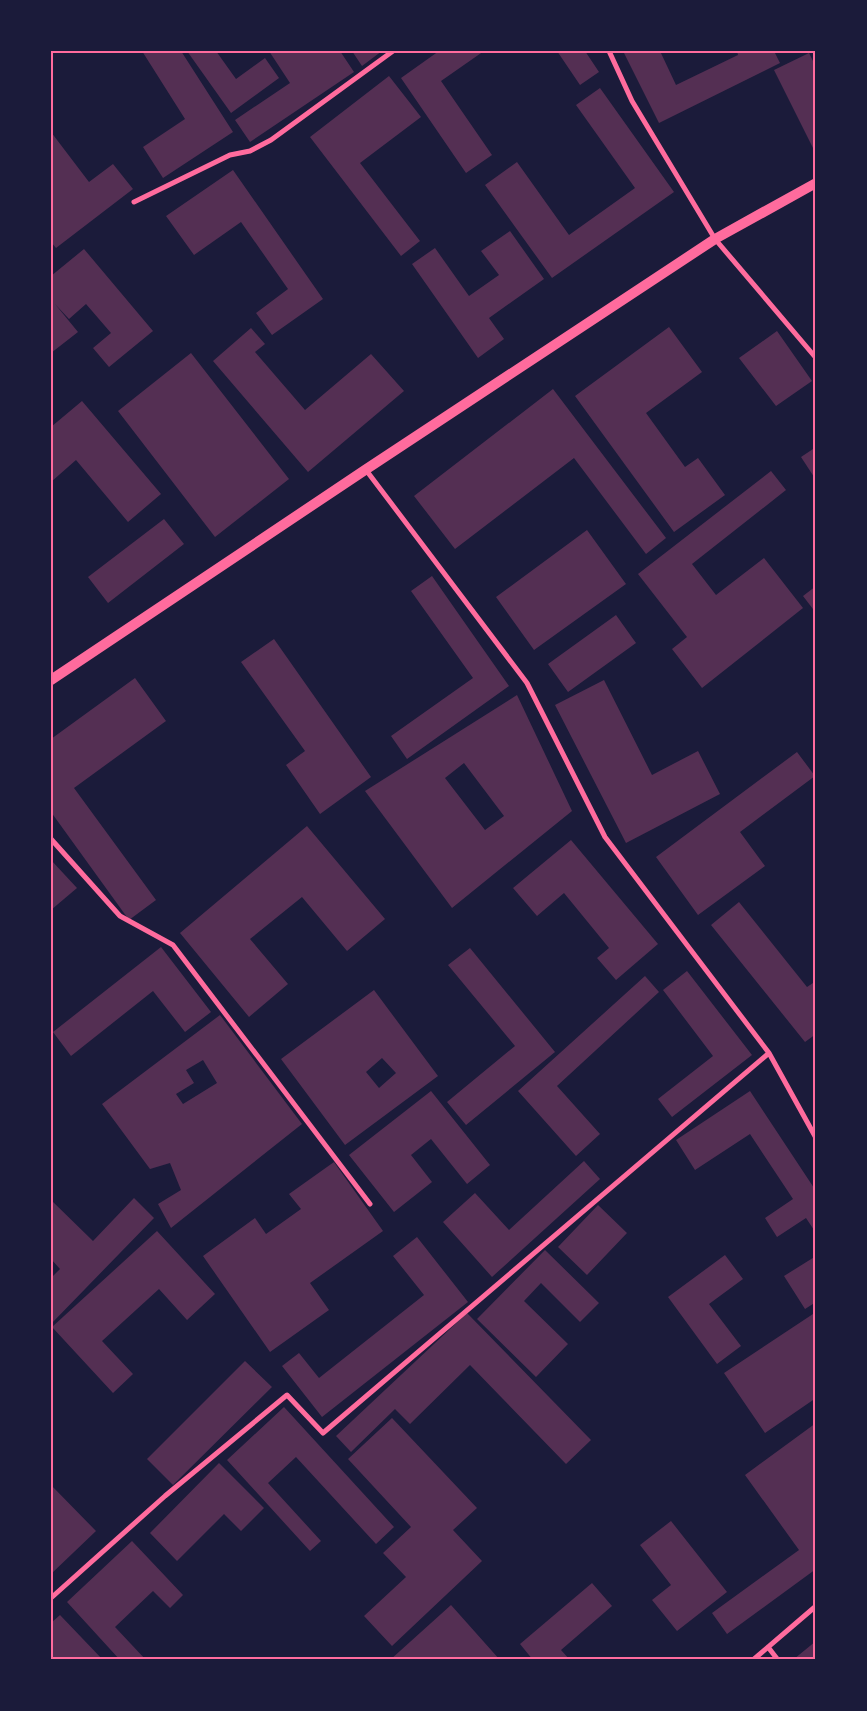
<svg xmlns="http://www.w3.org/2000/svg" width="867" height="1711" font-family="'Exo 2',sans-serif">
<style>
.building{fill:#542f53;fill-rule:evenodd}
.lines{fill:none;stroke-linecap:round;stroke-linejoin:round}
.minor{stroke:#ff6b9d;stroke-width:5}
.secondary{stroke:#ff6b9d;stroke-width:10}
.neatline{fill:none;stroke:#ff6b9d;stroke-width:2}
</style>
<rect width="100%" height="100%" fill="#1b1b3a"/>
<path class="building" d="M142,51H181L233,132L163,178L143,147L185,119Z
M187,51H216L236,79L265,58L279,78L231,113Z
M269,51H340L354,72L250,142L235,120L290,83Z
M352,51H382L362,66Z
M439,51H484L441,81L492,155L466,173L401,78Z
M557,51H585L599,72L580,85Z
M623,51H660L676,85L738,55L737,51H774L780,63L659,123Z
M809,53L816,67V154L774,70Z
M389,76L421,117L360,163L420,241L401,256L310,137Z
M600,88L674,192L552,278L485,185L517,162L569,235L635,188L576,105Z
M51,132L89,182L113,164L133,189L56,248L51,242Z
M233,170L323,299L272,335L256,313L288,289L241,222L194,255L166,216Z
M510,231L544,279L489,318L504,339L478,358L412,264L435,248L469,296L499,275L481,251Z
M84,249L153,331L109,367L93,348L111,333L86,304L69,319L55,304L78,332L51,353V276Z
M669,327L702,372L646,413L685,467L698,458L725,495L674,532L575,396Z
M251,328L265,344L255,352L305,410L371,354L404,391L308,472L213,361Z
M777,331L812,381L776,406L739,358Z
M191,353L289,479L215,537L118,411Z
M553,389L666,538L646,554L574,458L455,549L414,496Z
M82,401L161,494L128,522L76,460L51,482V427Z
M816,447V480L801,457Z
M771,471L786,490L692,564L716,595L764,558L803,608L702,688L672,649L687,637L638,574Z
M164,519L184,544L108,603L88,577Z
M587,530L626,584L534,650L496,597Z
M432,576L509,686L407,759L391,736L473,678L411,591Z
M816,586V613L803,596Z
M616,615L636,643L568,692L548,664Z
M274,639L371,777L320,814L286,765L305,751L241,662Z
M135,678L166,721L74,788L156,900L129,920L51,812V739Z
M604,680L652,775L698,751L720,794L626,843L555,705Z
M517,695L572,811L452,908L365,791ZM464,763L504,816L485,830L445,778Z
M797,752L815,776L740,832L765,866L698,915L656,857Z
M307,826L385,919L347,951L302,897L250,939L288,984L249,1017L180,933Z
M571,840L658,944L616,980L597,958L609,948L564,893L537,916L513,888Z
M51,860L77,888L51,910Z
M739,902L807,987L816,981V1034L805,1042L711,925Z
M161,947L211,1012L185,1032L153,991L71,1056L53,1032Z
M470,948L555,1052L466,1125L447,1102L515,1046L448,965Z
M687,971L752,1055L672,1117L658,1099L713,1056L663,990Z
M645,976L659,992L557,1086L600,1134L576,1156L518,1091Z
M374,990L438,1076L345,1145L281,1059ZM382,1058L396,1073L379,1088L366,1072Z
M220,1015L302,1124L171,1228L158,1204L181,1190L170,1163L150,1169L102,1104ZM203,1060L217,1083L183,1104L176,1094L194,1083L186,1070Z
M431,1091L490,1165L467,1184L431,1139L411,1155L432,1182L394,1212L349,1155Z
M750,1091L816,1191V1233L806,1218L777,1237L765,1218L793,1199L750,1134L695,1170L676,1140Z
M584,1161L600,1179L492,1277L443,1222L475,1193L509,1230Z
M334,1162L383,1231L310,1283L329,1310L270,1352L203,1256L255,1218L266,1234L301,1209L289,1194Z
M134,1198L154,1218L51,1324V1278L60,1269L51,1259V1200L93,1241Z
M598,1205L627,1233L587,1275L558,1247Z
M157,1231L215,1294L187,1320L159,1289L102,1341L133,1374L113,1393L52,1327Z
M417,1237L468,1302L322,1417L282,1366L299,1353L319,1378L424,1295L393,1256Z
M545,1250L599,1303L580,1322L541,1283L524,1301L568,1344L536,1377L477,1319Z
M725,1255L743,1279L709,1304L741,1346L717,1364L668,1297Z
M816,1256V1302L805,1309L784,1276Z
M816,1312V1398L765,1433L724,1373Z
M467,1313L591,1440L566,1464L470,1365L410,1424L395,1409L351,1452L336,1436Z
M245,1361L272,1387L173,1485L147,1459Z
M284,1407L394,1527L376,1544L296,1457L268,1483L321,1541L310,1551L227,1460Z
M392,1418L477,1508L453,1530L482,1561L392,1646L364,1616L406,1577L383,1553L411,1527L348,1459Z
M816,1423V1569L727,1634L712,1613L799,1550L745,1475Z
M219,1463L264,1508L241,1531L224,1514L177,1561L150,1533Z
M51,1485L96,1531L51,1574Z
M671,1521L727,1592L677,1631L652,1600L671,1585L640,1545Z
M132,1541L183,1595L170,1608L153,1591L115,1627L146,1660H120L67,1602Z
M592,1583L612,1606L561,1650L570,1660H533L520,1644Z
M451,1605L500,1660H390Z
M60,1615L103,1660H51V1623Z
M816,1641V1660H795L794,1659Z"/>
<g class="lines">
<path class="minor" d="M609,51L632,101L715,239L816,358
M134,202L230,155L250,151L271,140L393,51
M366,470L527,683L605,837L769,1053L816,1138
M51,839L120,916L173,945L370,1204
M51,1598L165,1496L287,1395L323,1433L769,1053
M768,1647L778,1660
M753,1660L816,1606"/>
<path class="secondary" d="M51,680L365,470L715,239L816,183"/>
</g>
<rect width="867" height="1711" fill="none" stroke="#1b1b3a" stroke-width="105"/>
<rect x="52" y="52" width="762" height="1606" class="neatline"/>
</svg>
